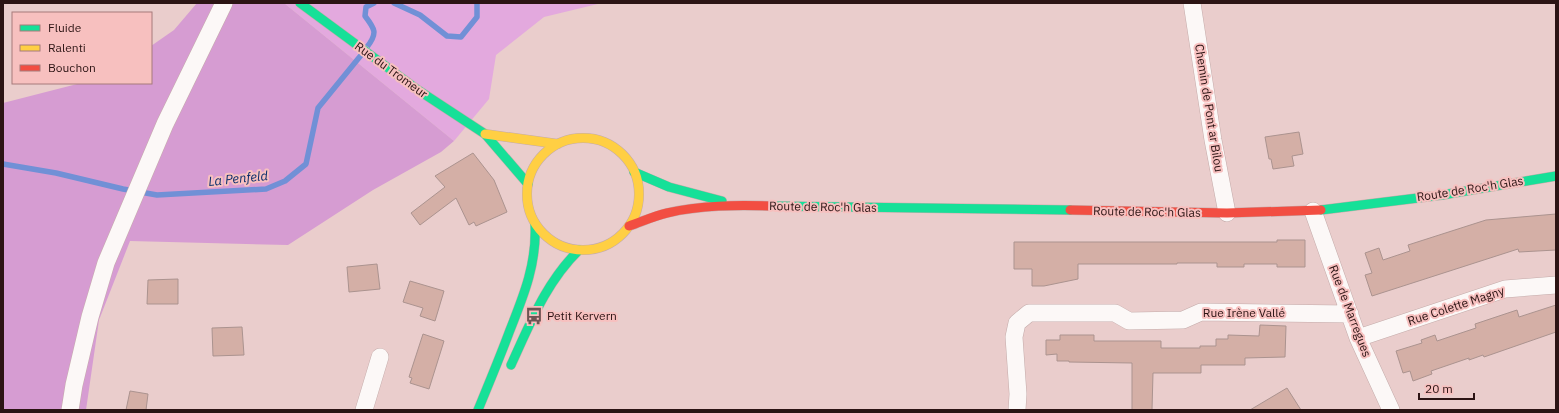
<svg xmlns="http://www.w3.org/2000/svg" width="1559" height="413" viewBox="0 0 1559 413" font-family="'IBM Plex Sans',sans-serif">
	<style>
		.green { fill: #e3a9de }
		.forest { fill: #d69cd2 }
		.lines { fill: none; stroke-linecap: round; stroke-linejoin: round }
		.stream { stroke: #7190d6; stroke-width: 5.5 }
		.building { fill: #d4afa6; stroke: #ab938f }
		.street-casing { stroke: #c4abaa; stroke-width: 18 }
		.fast-casing { stroke: #c4abaa; stroke-width: 10 }
		.slow-casing { stroke: #c4abaa; stroke-width: 10 }
		.jam-casing { stroke: #c4abaa; stroke-width: 10 }
		.street { stroke: #fcf8f7; stroke-width: 17 }
		.fast { stroke: #16e098; stroke-width: 9 }
		.slow { stroke: #ffcf43; stroke-width: 9 }
		.jam { stroke: #f24e42; stroke-width: 9 }
		.labels { text-anchor: middle; stroke-width: 4; stroke-linejoin: round; paint-order: stroke }
		.street-label { font-size: 12px; fill: #2c1414; stroke: #f7c0bf }
		.poi-label { font-size: 12px; fill: #2c1414; stroke: #f7c0bf; text-anchor: start }
		.water-label { font-size: 13px; font-style: italic; fill: #072c6b; stroke: #f7c0bf }
	</style>
	<rect width="100%" height="100%" fill="#eacdcc"/>
	<!-- green -->
	<path class="green" d="M284,3h318l-58,14 -48,38 -7,44 -35,42z"/>
	<!-- forest -->
	<path class="forest" d="M197,3h87l170,138 -13,11 -68,38 -85,55 -158,-4 -31,79 -13,90h-83v-307l78,-20h70v-37l23,-16z"/>
	<g class="lines">
		<!-- stream -->
		<path class="stream" d="M394,3l26,12 27,21 14,1 16,-20v-14
			M367,47c11,-14 8,-18 -2,-31l1,-9 8,-4
			M3,164l53,9 67,16 34,6 109,-6 19,-8 21,-17 12,-56 44,-54"/>
	</g>
	<!-- building -->
	<path class="building" d="M1299,132l4,22 -11,2 2,10 -21,3 -2,-10h-2l-4,-22z
		M473,153l21,27 13,32 -31,14 -2,-4 -5,3 -13,-27 -36,27 -9,-12 34,-26 -10,-11z
		M1556,214v36l-37,2 -1,-3 -146,47 -7,-21 7,-2 -7,-20 14,-5 4,12 27,-9 -2,-6 78,-25z
		M1277,240h28v27h-28v-3h-33v3h-27v-4h-40v1h-99v15l-34,7h-12v-17h-18v-27h263z
		M377,264l3,25 -31,3 -2,-25z
		M178,279v25h-31l1,-24z
		M410,281l34,10 -9,30 -15,-5 3,-8 -20,-6z
		M1556,305v27l-72,25 -1,-2 -14,5v-2l-38,13 1,3 -19,7 -3,-10 -7,2 -7,-22 26,-8 -1,-3 14,-5 2,6 39,-13 -1,-4 42,-14 2,7z
		M1260,325l26,1 -1,31 -40,1v7h-44v8h-48l-1,37h-20v-47l-63,-1v-1h-12v-7l-11,1v-15h14v-5h34v6h67v7h39v-2h16v-7h12v-4l31,1z
		M242,327l2,28 -31,1 -1,-28z
		M423,334l21,7 -15,48 -19,-6 2,-5 -3,-1z
		M1287,388l14,22h-51z
		M130,391l18,3 -2,16h-20z"/>
	<g class="lines">
		<!-- street casing -->
		<g class="street-casing">
			<path id="street" d="M1192,3l21,137 14,73
				M1313,211l45,127 33,72
				M1358,338l147,-49 51,-4
				M70,410l4,-25 16,-68 16,-54 59,-139 59,-121
				M364,410l16,-53
				M1017,410l1,-16 -4,-57 3,-14 12,-10h86l14,8 54,-1 18,-8 149,2"/>
		</g>
		<!-- fast casing -->
		<g class="fast-casing">
			<path id="fast" d="M300,3l118,87 67,44 43,50
				M634,172l35,15 53,14
				M771,206l299,4
				M1321,210l121,-15 114,-19
				M511,365c19,-41 35,-83 68,-115
				M478,410c11,-27 22,-53 32,-80 14,-35 27,-67 25,-106"/>
		</g>
		<!-- slow casing -->
		<g class="slow-casing">
			<path id="slow" d="M485,134l73,10
				M527 194a56 56 0 1 1 112 0a56 56 0 1 1-112 0Z"/>
		</g>
		<!-- jam casing -->
		<g class="jam-casing">
			<path id="jam" d="M1070,210l157,3 94,-3
				M629,226c12,-4 25,-10 38,-13 34,-8 69,-8 104,-7"/>
		</g>
		<!-- street -->
		<use href="#street" class="street"/>
		<!-- fast -->
		<use href="#fast" class="fast"/>
		<!-- slow -->
		<use href="#slow" class="slow"/>
		<!-- jam -->
		<use href="#jam" class="jam"/>
	</g>
	<!-- icons -->
	<defs>
		<g id="bus-bare" transform="scale(1.38)"><path d="M-5-6H5V4H4V6H2V4H-2V6H-4V4H-5ZM-3.5-4V0h7V-4ZM-3.5 1.2v1.5H-2V1.2ZM2 1.2v1.5H3.5V1.2Z" fill="#6e5554" stroke="#f7c0bf" stroke-width="2.5" paint-order="stroke"/></g>
	</defs>
	<g fill-rule="evenodd">
		<use href="#bus-bare" x="534" y="316"/>
	</g>
	<g class="labels">
		<!-- street labels -->
		<g class="street-label">
			<text transform="translate(391 70) rotate(36)" y="4">Rue du Tromeur</text>
			<text transform="translate(1209 108) rotate(81)" y="4">Chemin de Pont ar Bilou</text>
			<text transform="translate(1470 189) rotate(-9)" y="4">Route de Roc'h Glas</text>
			<text transform="translate(823 207) rotate(1)" y="4">Route de Roc'h Glas</text>
			<text transform="translate(1147 212) rotate(1)" y="4">Route de Roc'h Glas</text>
			<text transform="translate(1456 306) rotate(-18)" y="4">Rue Colette Magny</text>
			<text transform="translate(1350 311) rotate(69)" y="4">Rue de Marregues</text>
			<text x="1244" y="317">Rue Irène Vallé</text>
		</g>
		<!-- poi labels -->
		<g class="poi-label">
			<text x="547" y="320">Petit Kervern</text>
		</g>
		<!-- water labels -->
		<g class="water-label">
			<text transform="translate(238 178) rotate(-6)" y="5">La Penfeld</text>
		</g>
	</g>
	<!-- border -->
	<rect width="1559" height="413" fill="none" stroke="#2c1414" stroke-width="8"/>
	<!-- legend -->
	<rect x="12" y="12" width="140" height="72" fill="#f7c0bf" stroke="#a67b7b"/>
	<rect x="20" y="25" width="20" height="6" fill="#16e098" stroke="#a67b7b"/>
	<text x="48" y="32" font-size="12" fill="#2c1414">Fluide</text>
	<rect x="20" y="45" width="20" height="6" fill="#ffcf43" stroke="#a67b7b"/>
	<text x="48" y="52" font-size="12" fill="#2c1414">Ralenti</text>
	<rect x="20" y="65" width="20" height="6" fill="#f24e42" stroke="#a67b7b"/>
	<text x="48" y="72" font-size="12" fill="#2c1414">Bouchon</text>
	<!-- scale -->
	<path d="M1419 393v6h55v-6" fill="none" stroke="#2c1414" stroke-width="2"/>
	<text x="1425" y="393" font-size="12" fill="#2c1414" stroke="#f7c0bf" stroke-width="3" paint-order="stroke">20 m</text>
</svg>
